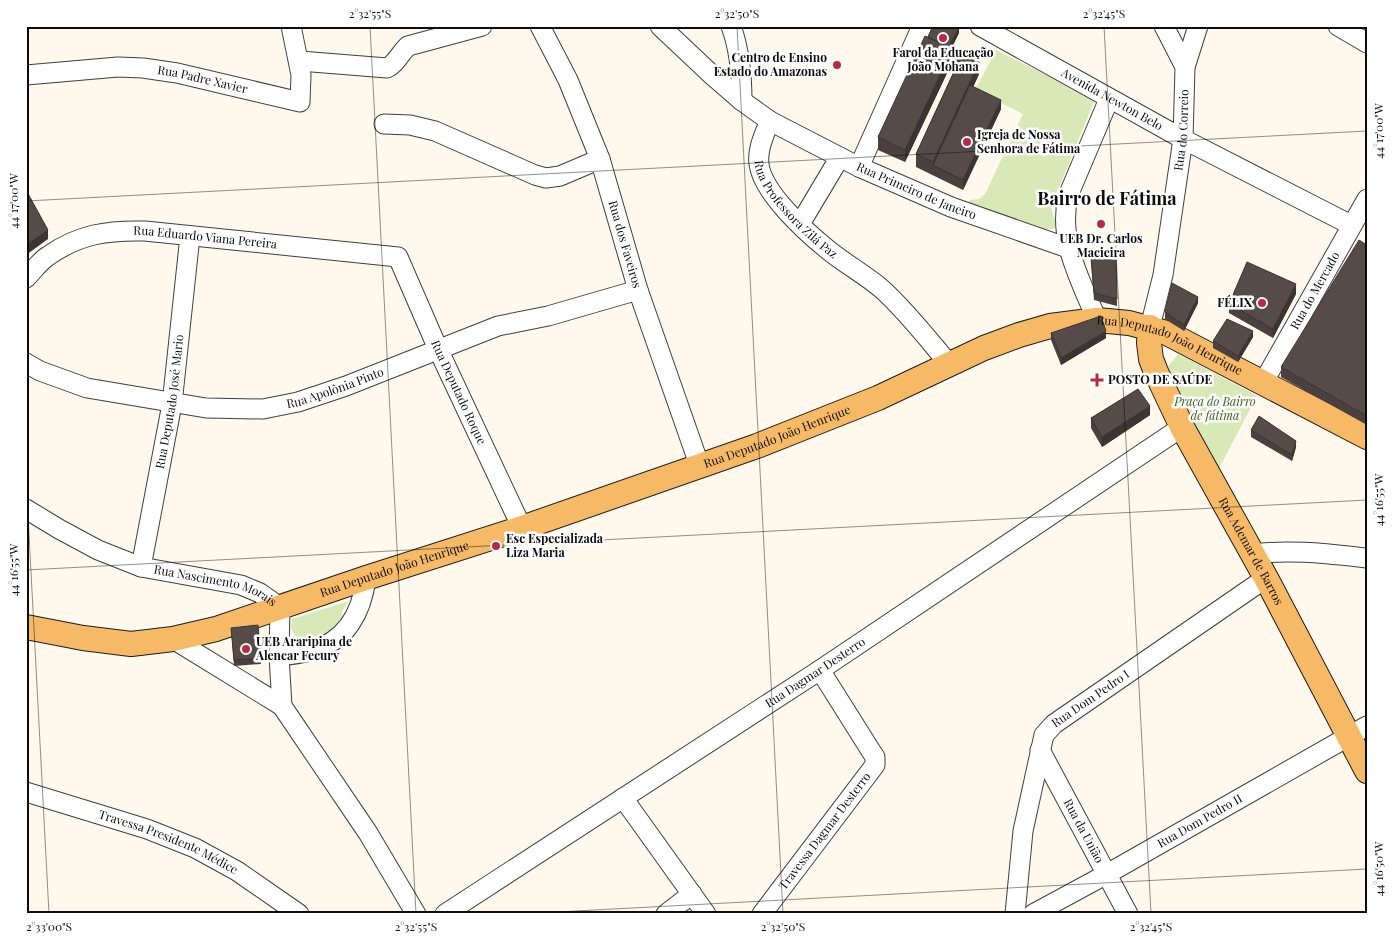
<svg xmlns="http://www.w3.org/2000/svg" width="1393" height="940" viewBox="0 0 1393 940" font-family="'Playfair Display',serif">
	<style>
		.green { fill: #d9e8b7 }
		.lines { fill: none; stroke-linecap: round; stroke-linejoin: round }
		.minor-casing { stroke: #3f3f3f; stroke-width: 21 }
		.major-casing { stroke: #1d1d1d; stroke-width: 26 }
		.minor { stroke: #fff; stroke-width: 19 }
		.major { stroke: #f6b965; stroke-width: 24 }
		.wall { fill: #49403f }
		.shaded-wall { fill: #3c3433 }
		.building { fill: #554b49; stroke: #3c3433 }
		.ticks { fill: none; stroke: #0c0c0c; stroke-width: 1; stroke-opacity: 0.45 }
		.poi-dot { fill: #b92849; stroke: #fff; stroke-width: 2 }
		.labels { text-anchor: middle; stroke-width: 5; stroke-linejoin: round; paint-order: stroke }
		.poi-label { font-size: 12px; font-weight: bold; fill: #0c0c0c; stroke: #fff; text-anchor: start }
		.street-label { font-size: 12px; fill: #0c0c0c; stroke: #fff }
		.park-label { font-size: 12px; font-style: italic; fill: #39621e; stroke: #fff }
		.district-label { font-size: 18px; font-weight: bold; fill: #0c0c0c; stroke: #fff }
		.neatline { fill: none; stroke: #0c0c0c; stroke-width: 2 }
		.ticks-label { font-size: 12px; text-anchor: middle; fill: #0c0c0c }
	</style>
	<rect width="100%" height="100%" fill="#fff8ec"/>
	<!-- green -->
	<path class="green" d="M996,50l99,49 -44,108 5,17 -2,5h-10l-76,-24 2,-5 9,-1 6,-5 38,-80 -48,-24z
		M1178,354l79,42 -41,78 -53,-101z
		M349,601l-7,10 -1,14 -21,12 -23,3 -6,-12 1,-9z"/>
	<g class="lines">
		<!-- minor casing -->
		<g class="minor-casing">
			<g id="minor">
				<path id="s1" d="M540,26l28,54 32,79 38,131 62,177"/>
				<path id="s2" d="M660,26l52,49 30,26 28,20 89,46 92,40 117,41"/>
				<path d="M731,26c9,25 11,49 11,75"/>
				<path id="s3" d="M980,26l203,113 168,86"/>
				<path d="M1338,26l29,17"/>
				<path d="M300,61l87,7c8,-3 14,-16 21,-22l74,-20"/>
				<path d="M1185,67l13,-41"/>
				<path id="s4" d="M26,75l92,-8 25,1 34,5 123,29 1,-27 -10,-49"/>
				<path id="s5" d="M770,121c-6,13 -13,29 -11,43 3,28 47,68 68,85 18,15 39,26 56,41 24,22 45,49 66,74"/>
				<path d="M384,124l26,1 25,6 100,44 11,3 14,-2 40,-17"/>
				<path d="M859,167l63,-141"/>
				<path d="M800,224l40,-67"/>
				<path id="s6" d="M26,278c7,-7 14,-17 22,-22 31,-22 60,-26 97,-25l253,26 40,92 84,179"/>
				<path d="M1097,320c-17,-41 -39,-79 -29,-124l41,-97"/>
				<path id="s7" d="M1150,327l13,-52 20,-136 2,-72 -21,-41"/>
				<path id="s8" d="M26,363l14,8 47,17 119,20 57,1 35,-7 48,-16 152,-60 50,-10 90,-26"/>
				<path id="s9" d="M1263,383l104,-184"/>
				<path id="s10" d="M26,509l33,20 39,21 43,17 100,18 19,8 20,14 -1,49 3,50 86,127 48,81"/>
				<path d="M1253,554c38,-5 76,0 114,4"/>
				<path id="s11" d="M141,567l31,-163 18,-168"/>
				<path d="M173,639l109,67"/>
				<path d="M279,656c10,-1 21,-2 31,-5 36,-9 52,-39 56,-73"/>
				<path id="s12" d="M1040,750l88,164"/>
				<path id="s13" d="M26,792l121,37 48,19 42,23 62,43"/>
				<path d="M623,798l83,116"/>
				<path id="s14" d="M445,914l375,-244 362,-243"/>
				<path d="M666,914l26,-20"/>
				<path id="s15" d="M762,914l113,-149v-8l-4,-6 -51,-81"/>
				<path id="s16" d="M1015,914l8,-83 21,-96 10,-11 212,-146"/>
				<path id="s17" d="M1033,914l74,-40 260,-148"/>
			</g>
		</g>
		<!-- major casing -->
		<g class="major-casing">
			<g id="major">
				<path id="s18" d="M1150,327l-1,16 2,16 5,13 26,55 84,151 101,193"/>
				<path id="s19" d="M26,627l57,11 48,6 42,-5 43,-10 150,-51 156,-50 235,-82 121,-48 106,-50 35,-13 31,-9 47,-6 32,3 38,10 200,104"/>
			</g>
		</g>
		<!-- minor -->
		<use href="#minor" class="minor"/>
		<!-- major -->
		<use href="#major" class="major"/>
	</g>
	<!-- wall -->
	<path class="wall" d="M959,33l-8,16 28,25 -6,13 28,22 -38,81 -47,-23v-13l38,-83 -5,-2 -44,93 -27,-12v-13l50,-100z
		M1367,245v180l-86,-48v-10z
		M1091,258l25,2 1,46 -23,-6z
		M1296,294l-23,44 -44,-25v-9z
		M1198,303l-14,28 -19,-12v-7z
		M1051,333l55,5 -45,27 -10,-25z
		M1253,337l-15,25 -25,-14v-7z
		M1150,415l-48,32 -11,-19v-10z
		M1251,430l45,17 -4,14 -41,-24z
		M231,628l30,30v6l-27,2z"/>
	<!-- shaded-wall -->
	<path class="shaded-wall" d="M959,27v6l-10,20v-6z
		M949,56v13l-44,93v-12z
		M979,62v12l-42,93 -4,-2v10v-13z
		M1001,100v9l-38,81v-10z
		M48,230v9l-22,16v-10z
		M1296,284v10l-23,44v-9z
		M1198,297v6l-14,28v-6z
		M1106,331v7l-45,27v-7z
		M1253,331v6l-15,25v-6z
		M1150,406v9l-48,32v-10z
		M1296,441v6l-4,14v-6z"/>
	<!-- building -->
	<path class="building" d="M933,26l26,1 -10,20 -21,-10z
		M925,36l54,26 -46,100 -17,-8 43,-93 -10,-5 -44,94 -27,-13z
		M970,85l31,15 -38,80 -30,-15z
		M26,190l22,40 -22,15z
		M1359,240l8,5v171l-86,-49z
		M1091,258l25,2 1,39 -23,-6z
		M1247,262l49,22 -23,45 -44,-25z
		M1172,283l26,14 -14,28 -19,-13z
		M1101,316l5,15 -45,27 -10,-25z
		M1227,319l26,12 -15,25 -25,-15z
		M1138,389l12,17 -48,31 -11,-19z
		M1259,416l37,25 -4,14 -41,-25z
		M258,625l3,33 -27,2 -3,-32z"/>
	<!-- ticks -->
	<path class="ticks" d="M370,26l46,888M737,26l46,888M1104,26l47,888M26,201l1341,-70M26,477l23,437M26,570l1341,-70M519,914l848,-45"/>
	<!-- markers -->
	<g class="poi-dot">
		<circle cx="943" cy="38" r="5"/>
		<circle cx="837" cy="65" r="5"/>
		<circle cx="967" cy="142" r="5"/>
		<circle cx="1101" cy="224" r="5"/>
		<circle cx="1262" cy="303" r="5"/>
		<path d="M1094.5 372.5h5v5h5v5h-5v5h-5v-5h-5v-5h5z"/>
		<circle cx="496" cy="546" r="5"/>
		<circle cx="246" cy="649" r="5"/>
	</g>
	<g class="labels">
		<!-- poi labels -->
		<g class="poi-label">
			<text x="943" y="57" text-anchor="middle">Farol da Educação<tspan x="943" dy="14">João Mohana</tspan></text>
			<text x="827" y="62" text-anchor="end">Centro de Ensino<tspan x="827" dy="14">Estado do Amazonas</tspan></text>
			<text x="977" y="139">Igreja de Nossa<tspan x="977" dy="14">Senhora de Fátima</tspan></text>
			<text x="1101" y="243" text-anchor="middle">UEB Dr. Carlos<tspan x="1101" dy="14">Macieira</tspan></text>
			<text x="1252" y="307" text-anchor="end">FÉLIX</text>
			<text x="1108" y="384">POSTO DE SAÚDE</text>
			<text x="506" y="543">Esc Especializada<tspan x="506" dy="14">Liza Maria</tspan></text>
			<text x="256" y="646">UEB Araripina de<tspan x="256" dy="14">Alencar Fecury</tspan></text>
		</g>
		<!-- street labels -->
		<g class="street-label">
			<text dy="4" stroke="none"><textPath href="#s4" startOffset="178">Rua Padre Xavier</textPath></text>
			<text dy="4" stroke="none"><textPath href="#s3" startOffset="151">Avenida Newton Belo</textPath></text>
			<text dy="4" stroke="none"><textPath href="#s7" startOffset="200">Rua do Correio</textPath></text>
			<text dy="4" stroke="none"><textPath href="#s2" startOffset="308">Rua Primeiro de Janeiro</textPath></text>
			<text dy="4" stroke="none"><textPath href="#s5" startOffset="104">Rua Professora Zilá Paz</textPath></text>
			<text dy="4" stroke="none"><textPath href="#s6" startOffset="194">Rua Eduardo Viana Pereira</textPath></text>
			<text dy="4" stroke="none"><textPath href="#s1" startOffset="235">Rua dos Faveiros</textPath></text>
			<text dy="4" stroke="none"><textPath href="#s9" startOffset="106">Rua do Mercado</textPath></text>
			<text dy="4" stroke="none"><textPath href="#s19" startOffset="1206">Rua Deputado João Henrique</textPath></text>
			<text dy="4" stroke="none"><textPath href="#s8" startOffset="319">Rua Apolônia Pinto</textPath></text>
			<text dy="4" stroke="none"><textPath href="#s6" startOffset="536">Rua Deputado Roque</textPath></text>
			<text dy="4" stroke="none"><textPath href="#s11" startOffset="168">Rua Deputado José Mario</textPath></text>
			<text dy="4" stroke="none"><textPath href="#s19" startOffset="786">Rua Deputado João Henrique</textPath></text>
			<text dy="4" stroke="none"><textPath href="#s18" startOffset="249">Rua Ademar de Barros</textPath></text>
			<text dy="4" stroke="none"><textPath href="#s19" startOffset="381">Rua Deputado João Henrique</textPath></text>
			<text dy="4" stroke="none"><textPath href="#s10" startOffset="206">Rua Nascimento Morais</textPath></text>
			<text dy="4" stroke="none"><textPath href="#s14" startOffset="442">Rua Dagmar Desterro</textPath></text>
			<text dy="4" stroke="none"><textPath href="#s16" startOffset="241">Rua Dom Pedro I</textPath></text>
			<text dy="4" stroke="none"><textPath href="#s17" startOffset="191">Rua Dom Pedro II</textPath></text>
			<text dy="4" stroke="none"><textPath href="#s15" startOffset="104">Travessa Dagmar Desterro</textPath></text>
			<text dy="4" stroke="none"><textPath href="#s12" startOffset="92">Rua da União</textPath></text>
			<text dy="4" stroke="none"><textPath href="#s13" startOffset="151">Travessa Presidente Médice</textPath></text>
		</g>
		<!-- park labels -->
		<g class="park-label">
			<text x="1215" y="406">Praça do Bairro<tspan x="1215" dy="14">de fátima</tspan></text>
		</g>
		<!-- district labels -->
		<g class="district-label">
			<text x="1107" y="205">Bairro de Fátima</text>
		</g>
	</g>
	<!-- border -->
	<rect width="1393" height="940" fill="none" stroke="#ffffff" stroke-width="55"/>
	<rect x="28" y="28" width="1338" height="884" class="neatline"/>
	<g class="ticks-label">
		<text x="370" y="18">2°32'55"S</text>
		<text x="737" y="18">2°32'50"S</text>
		<text x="1104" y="18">2°32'45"S</text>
		<text transform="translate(1379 131) rotate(-90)" y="4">44°17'00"W</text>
		<text transform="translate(14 201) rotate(-90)" y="4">44°17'00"W</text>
		<text transform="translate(1379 500) rotate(-90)" y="4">44°16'55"W</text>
		<text transform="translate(14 570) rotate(-90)" y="4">44°16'55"W</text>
		<text transform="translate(1379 869) rotate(-90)" y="4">44°16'50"W</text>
		<text x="49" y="931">2°33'00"S</text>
		<text x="416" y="931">2°32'55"S</text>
		<text x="783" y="931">2°32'50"S</text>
		<text x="1151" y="931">2°32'45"S</text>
	</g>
</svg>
